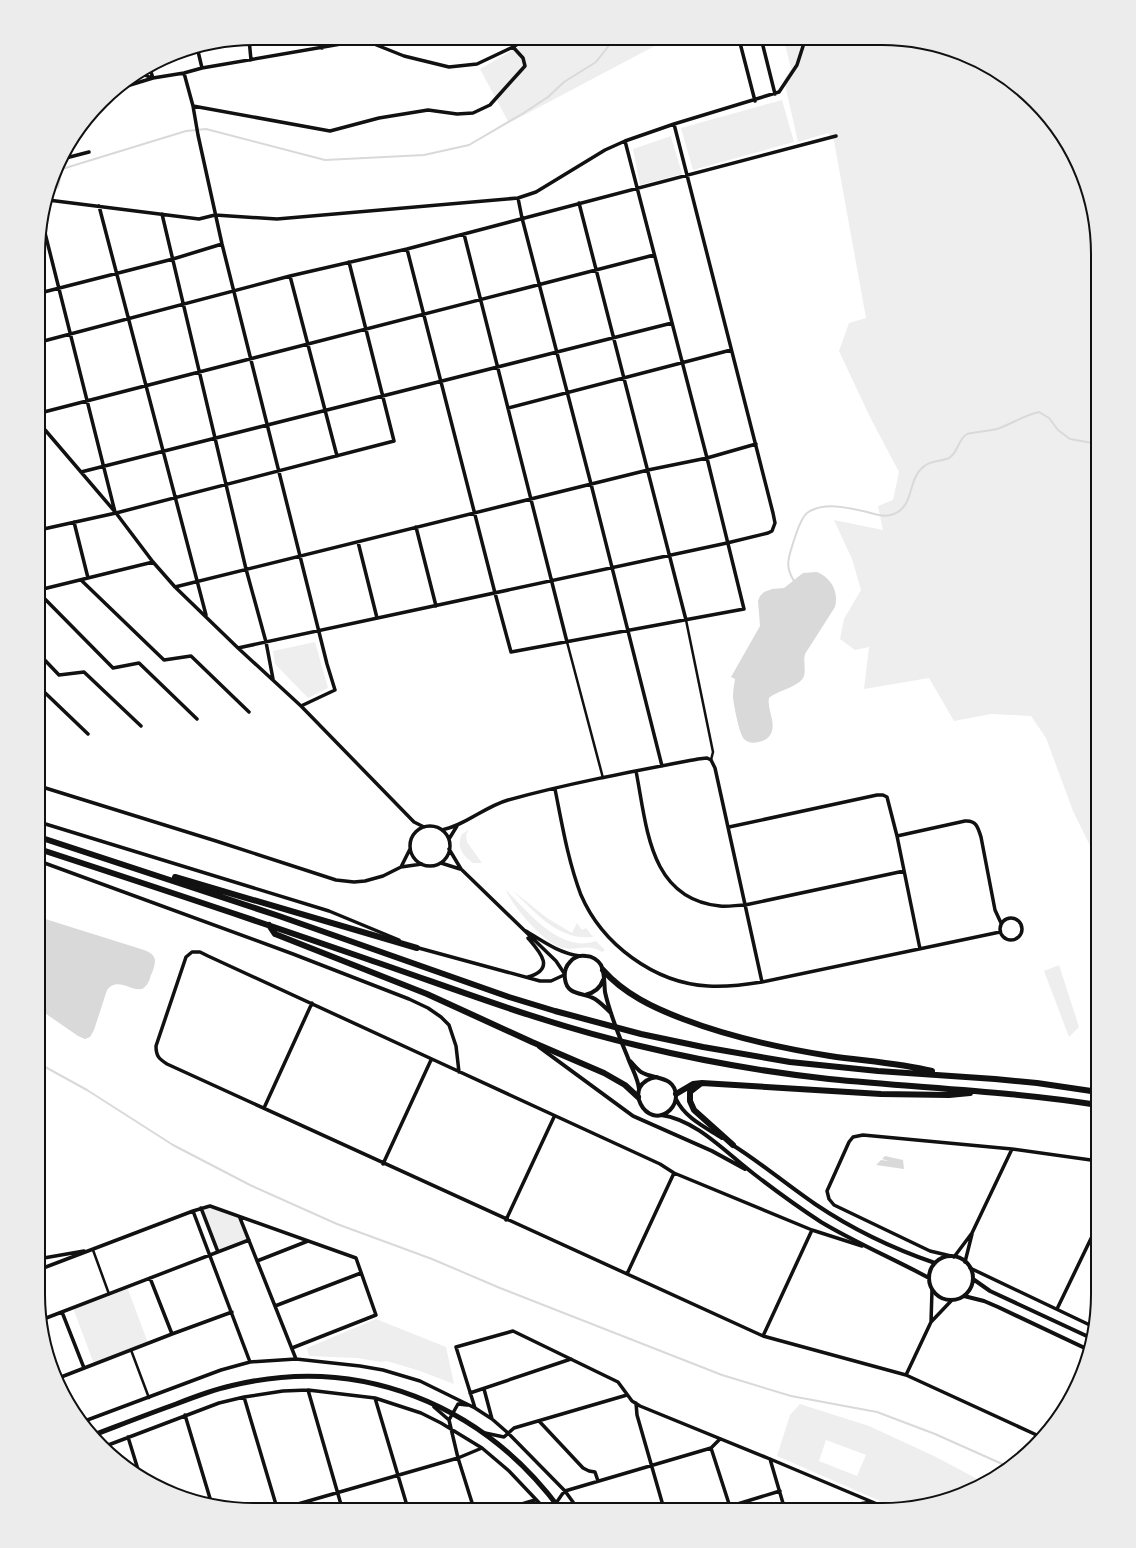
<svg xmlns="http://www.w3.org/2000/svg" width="1136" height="1548" viewBox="0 0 1136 1548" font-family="'Alegreya Sans',sans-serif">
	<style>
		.green { fill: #eee; fill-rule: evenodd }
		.water { fill: #d9d9d9 }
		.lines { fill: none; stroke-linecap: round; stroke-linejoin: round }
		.stream { stroke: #d9d9d9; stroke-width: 2 }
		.pedestrian { stroke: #111; stroke-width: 2.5 }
		.minor { stroke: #111; stroke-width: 3.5 }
		.tertiary { stroke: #111; stroke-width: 4 }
		.primary { stroke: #111; stroke-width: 5 }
		.motorway { stroke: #111; stroke-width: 6 }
		.rim { fill: none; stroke: #111; stroke-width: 2 }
	</style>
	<rect width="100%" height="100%" fill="#fff"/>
	<!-- green -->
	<path class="green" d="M532,39h136l-159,84 -29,-54z
		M784,40h126l54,14 49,29 31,29 32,46 15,40 7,56v608l-25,-51 -27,-73 -15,-22 -40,-2 -37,7 -25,-43 -65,11 5,-42 -14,3 -15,-11 4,-20 17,-29 -9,-31 -18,-39 49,10 -5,-24 15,-6 6,-28 -29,-55 -31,-66 10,-28 17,-5 -32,-177 -6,-8 -30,9 -14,-62 7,-11z
		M782,100l12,42 -101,28 -12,-42z
		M671,136l11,38 -42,11 -7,-36z
		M315,642l13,46 -20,10 -33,-34 -2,-13z
		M469,830l-3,5 1,7 15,21h-9c-11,-8 -17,-16 -11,-29z
		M506,890c22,22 55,64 90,51l9,9 -3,2c-15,-9 -23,-1 -39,-4 -17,-2 -51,-42 -57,-58z
		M512,890l35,28 25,15 5,-10 5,7 4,-2 7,9c-35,4 -58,-25 -81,-47z
		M1059,965l20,62 -10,10 -25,-66z
		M210,1206l30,12 9,22 -31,12 -17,-44z
		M127,1287l21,56 -54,21 -21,-56z
		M376,1319l70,28 8,37 -34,-13 -33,-10 -6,1 -24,-4 -48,-2 -2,-8z
		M800,1404l69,22 65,30 51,27 -7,5 -40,15 -42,5 -119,-52 13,-41zM826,1440l40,15 -9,21 -38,-15z"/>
	<!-- water -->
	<path class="water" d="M817,572c14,6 22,19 18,35l-30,47c-2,8 1,15 -1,22 -4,11 -26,14 -35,22 -2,11 6,22 3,33 -1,5 -6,9 -10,10 -6,2 -13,3 -18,-2 -5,-6 -10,-33 -11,-42 0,-6 1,-12 2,-18l-4,-2 29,-51 -2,-25 2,-5 4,-4 8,-3 12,-1 19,-15z
		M39,917l105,33c5,2 10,4 11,10 0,5 -2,11 -4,15 -9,33 -29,-4 -44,15l-13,40 -4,7 -5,2 -7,-3 -39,-27z
		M885,1156l18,4 1,9 -28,-4 5,-5 8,1 -7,-2z"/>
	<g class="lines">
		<!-- stream -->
		<path class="stream" d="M52,191l6,-4 4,-18 124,-38 20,-2 119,31 99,-5 45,-10 53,-31 26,-17 16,-15 32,-20 18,-23
			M1098,370l-2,-13 2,-6
			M794,581c-10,-16 -5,-24 0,-41 3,-8 6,-21 13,-27 16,-12 43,-5 60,-1 8,2 18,6 27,2 20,-8 14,-33 27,-45 8,-9 19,-7 28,-11 9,-5 9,-19 18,-24 5,-2 23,-3 30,-5 15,-5 27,-14 42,-17l10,6 9,12 12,9 28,5
			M38,1063l49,27 86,55 77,40 87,39 95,35 68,29 222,87 69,21 86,16 58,22 74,33"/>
		<!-- pedestrian -->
		<path class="pedestrian" d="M686,620l27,132 -2,8
			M567,642l36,136
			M93,1250l16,44
			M131,1350l18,48"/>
		<!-- minor -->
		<path class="minor" d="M321,38l1,10
			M249,39l2,21
			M739,39l16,62
			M762,42l13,52
			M197,47l5,21
			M150,69l3,9
			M184,73l9,33 5,29 24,109 105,420 8,26 -34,16
			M142,74l10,4
			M117,89l36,-11 31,-5 18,-5 162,-28 40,16 45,11 28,-3 36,-17 13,-8
			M193,106l137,25 49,-13 49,-8 29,4 16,-1 17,-8 35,-39 -2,-8 -10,-11
			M62,159l27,-7
			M518,198l4,20 69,266 71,282
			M48,200l151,19 16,-4 62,4 241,-21 18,-6 69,-42 20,-9 49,-17 105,-32 18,-27 8,-25
			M579,203l107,417
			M99,206l107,409
			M162,214l84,355 20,73 7,37
			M42,221l73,291
			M464,234l103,408
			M407,249l88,344 16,59 233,-43 -37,-151 -82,-317
			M290,276l47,180
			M40,293l133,-34 49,-15
			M40,342l250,-66 117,-27 429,-113
			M508,408l223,-58
			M40,413l614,-158
			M40,424l76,89 37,49 22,25 63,61 63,58 113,116 10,5
			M81,472l591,-149
			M74,522l14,56
			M416,527l20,79
			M39,530l77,-17 278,-72 -45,-179
			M358,542l19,76
			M81,580l83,80 27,-4 58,56
			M175,587l473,-117 59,-12 49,-14
			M39,590l114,-28
			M39,593l74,75 26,-5 58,56
			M238,648l489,-105 41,-10 4,-2 3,-8 -2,-10 -99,-389
			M39,654l20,21 25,-3 57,54
			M39,687l49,47
			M636,771c11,56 13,128 84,135 8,1 17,-1 25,-1l159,-34
			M39,786l177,55 120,39 18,2 11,-1 18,-5 18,-9 21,-3
			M555,789c7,35 13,72 26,106 21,49 73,88 127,91 18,1 36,-1 54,-4l238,-50
			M39,822l290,89 70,29
			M410 846a20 20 0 1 1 40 0a20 20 0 1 1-40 0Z
			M729,827l148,-32h6l4,2 10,39 23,113
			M442,830c24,-5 42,-23 66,-30 62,-17 127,-29 190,-41l9,-1 4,2 4,8 47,214
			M897,836l68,-15c11,-1 13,6 16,16l14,73 6,13
			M449,839l8,-13
			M449,849l12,20 95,92 8,12
			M39,861l254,93 116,45 19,9 13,9 8,8 7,21 3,26
			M441,863l19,6
			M401,867l9,-18
			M1000 929a11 11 0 1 1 22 0a11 11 0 1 1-22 0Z
			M526,931c18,11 33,22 54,25
			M415,947l125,34h11l13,-6
			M528,977c28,-8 12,-25 0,-39
			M264,1108l48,-105
			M383,1164l48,-104
			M201,1208l17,44
			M193,1211l57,151
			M240,1218l56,141
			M506,1220l48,-103
			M862,1246l-50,-16 -138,-57 -14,-9c-151,-68 -301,-140 -452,-208l-8,-4h-8l-6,5 -30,89c0,10 3,13 11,18l596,272 143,39 135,62
			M951,1256l-21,-5 -96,-46 -5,-6 -2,-8 22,-49 4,-5 10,-2 149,14 86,12
			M954,1257l18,-24 40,-84
			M38,1259l46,-8
			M257,1261l51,-20
			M965,1262l7,-28
			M970,1268l124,59
			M38,1270l155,-59 17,-5 146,52 20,57 -84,33
			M627,1274l47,-101
			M150,1278l22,56
			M275,1306l86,-33
			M1057,1309l41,-85
			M62,1312l22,56
			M41,1320l208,-80
			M931,1322l1,-32
			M763,1336l49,-106
			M906,1375l25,-53 20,-21
			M56,1379l116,-45 60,-22
			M484,1389l8,30
			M308,1390l34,118
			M470,1393l101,-34
			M244,1397l33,111
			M375,1398l33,111
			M636,1403l1,12 27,94
			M467,1405l-9,-1 -9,16 9,38 16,51
			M434,1407l15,13
			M475,1408l-19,-61 57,-16 105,51 14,19 8,5 130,53 119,50
			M185,1415l27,90
			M539,1421l44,47 6,3 6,1 3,9
			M82,1422l139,-52 29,-8 46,-3 64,7 23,4 37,11 55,27 17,11 16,14 57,58 13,18
			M485,1433l19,4 10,-9 113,-33
			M128,1437l12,39
			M103,1447l116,-44 25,-6 39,-6 25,-1 67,8 46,15 20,10 41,25 27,23 36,38
			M711,1448l20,62
			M770,1459l15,51
			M284,1508l174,-50 24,-10
			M505,1509l30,-9
			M550,1509c9,-7 8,-11 15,-18l146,-43 9,-9
			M718,1510l62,-19
			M824,1510l47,-8"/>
		<!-- tertiary -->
		<path class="tertiary" d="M585,995c9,-2 15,-6 18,-15
			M611,1013c-5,-5 -10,-10 -16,-14 -12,-7 -28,-3 -30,-20 -1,-7 1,-13 5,-17 4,-5 10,-7 16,-6 6,0 12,4 15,9 4,8 3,18 4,27 5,23 14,44 23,66 4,11 10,20 11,31
			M539,1047l94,69 79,35 33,18
			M630,1061c4,4 7,8 11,11 13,8 34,3 35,24 0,5 -2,10 -6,14 -23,22 -51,-27 -13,-33
			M676,1099c9,19 29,28 46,39
			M661,1115c36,5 65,38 93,59 22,17 44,33 67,48 35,21 73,37 108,56
			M731,1144c29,18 56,41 84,60 37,25 79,45 120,59
			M929 1278a22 22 0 1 1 44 0a22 22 0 1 1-44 0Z
			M973,1279l17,12 101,47
			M964,1296l20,5 14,6 91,43"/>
		<!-- primary -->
		<path class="primary" d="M91,1436c29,-11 57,-22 85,-32 18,-7 36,-14 54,-18 130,-32 252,18 330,123"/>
		<!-- motorway -->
		<path class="motorway" d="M39,837l240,79 230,81 46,14 86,23 62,13 87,15 88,9 117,8 42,4 61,9
			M39,849c110,36 219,72 328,110 91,31 180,66 273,87 62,15 126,26 189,33 90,9 180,12 269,26
			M175,877l242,71
			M269,925l6,9 152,60 105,48 72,31 21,12 13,12
			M603,970c21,24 51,38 80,49 47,18 97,29 147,37 34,5 68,7 102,15
			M699,1085l-9,7v9l4,9 39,35
			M676,1094l17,-10 9,-1 179,11 68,1 21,-2"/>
	</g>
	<!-- crop -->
	<path d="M0 0H1136V1548H0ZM254 45H882A209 209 0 0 1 1091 254V1294A209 209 0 0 1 882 1503H254A209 209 0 0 1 45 1294V254A209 209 0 0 1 254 45Z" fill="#ececec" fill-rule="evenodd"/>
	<path class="rim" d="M254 45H882A209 209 0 0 1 1091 254V1294A209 209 0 0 1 882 1503H254A209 209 0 0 1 45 1294V254A209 209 0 0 1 254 45Z"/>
</svg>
